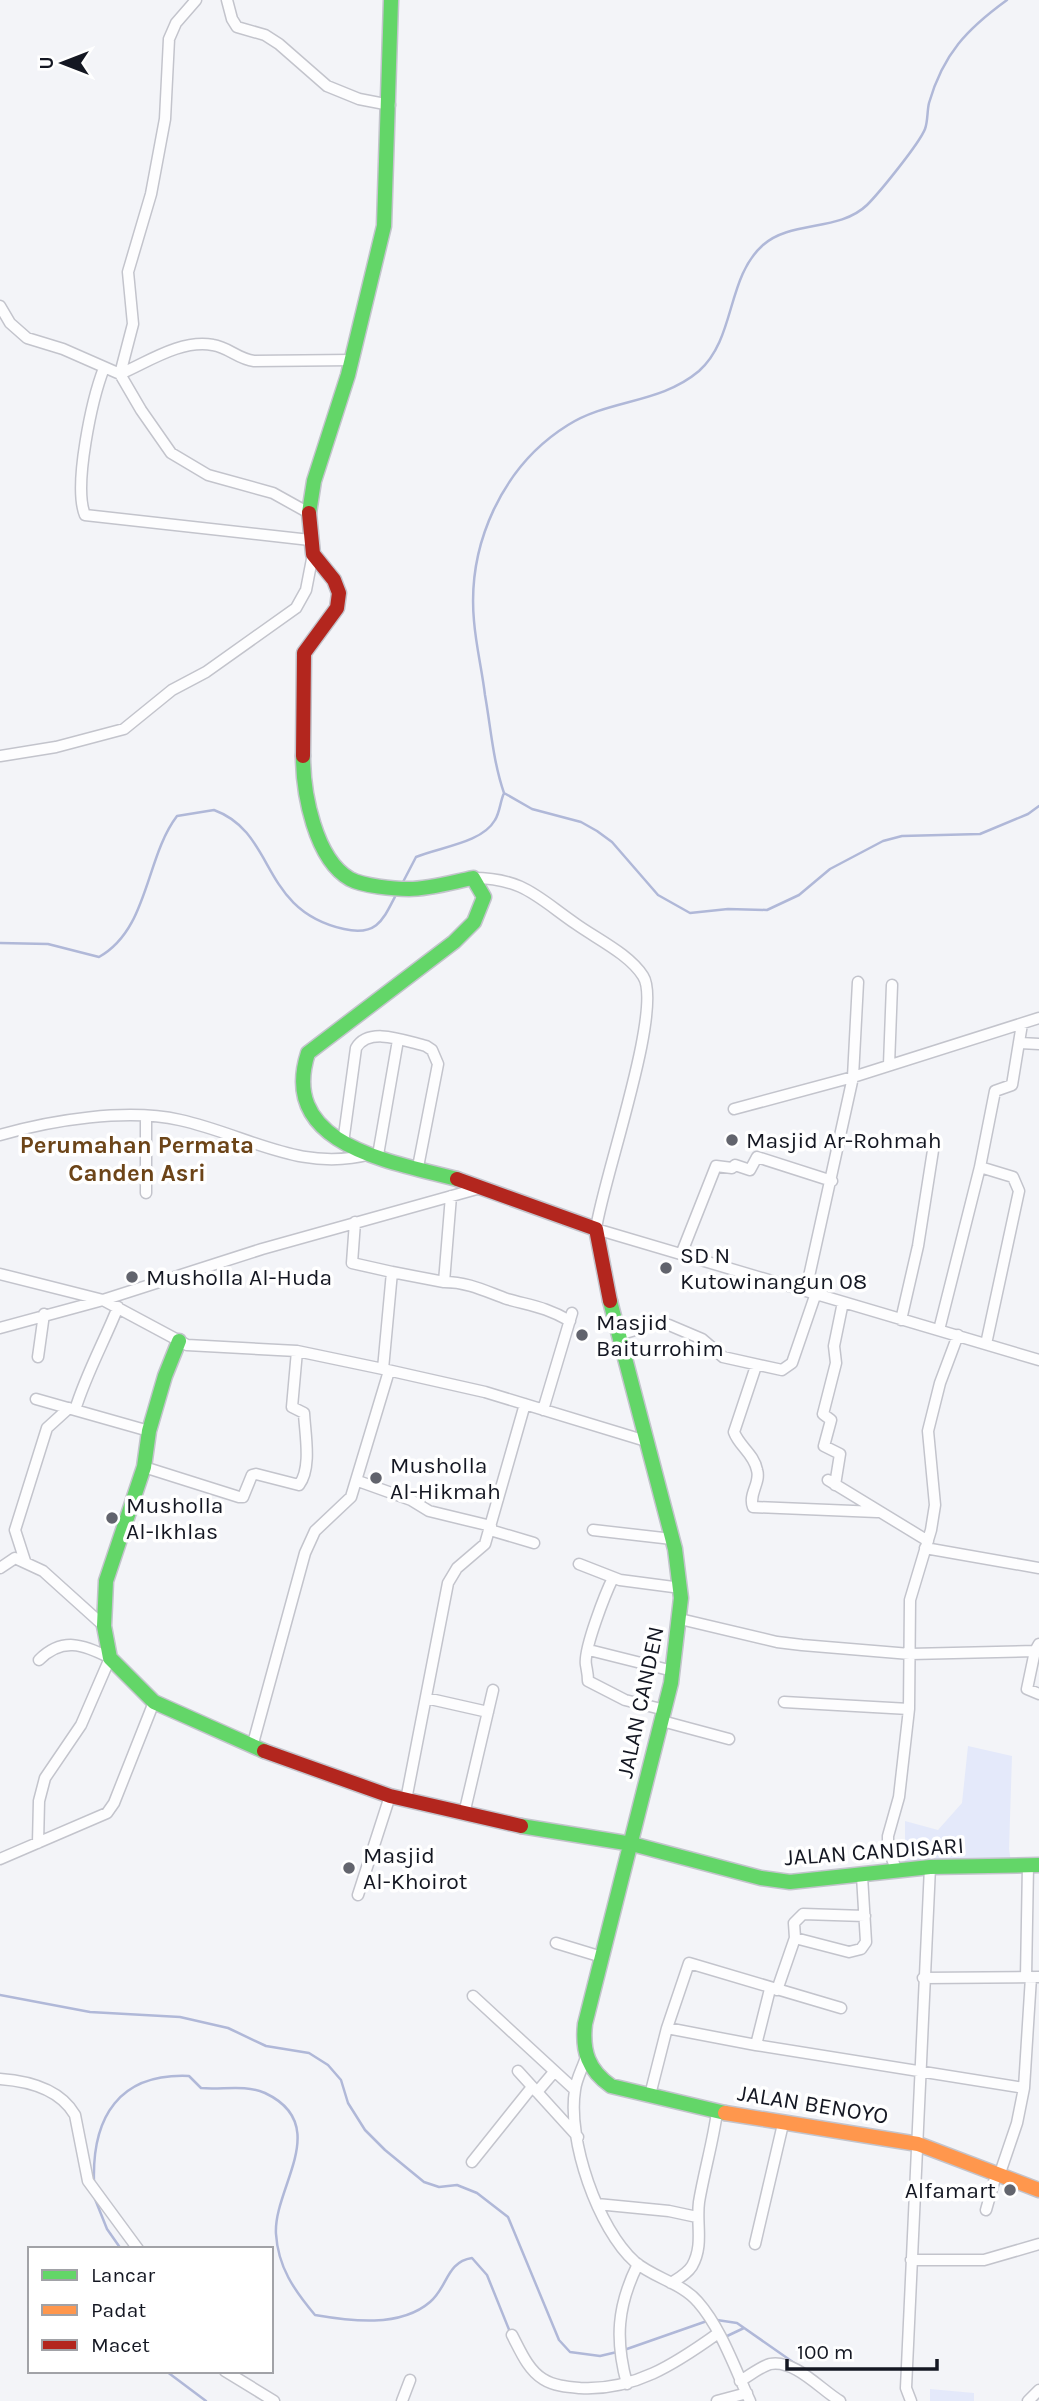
<svg xmlns="http://www.w3.org/2000/svg" width="1039" height="2401" viewBox="0 0 1039 2401" font-family="Karla,sans-serif">
	<style>
		.green { fill: #e4e9fa }
		.lines { fill: none; stroke-linecap: round; stroke-linejoin: round }
		.stream { stroke: #b0b8d8; stroke-width: 2.5 }
		.street-casing { stroke: #c3c4cc; stroke-width: 13 }
		.fast-casing { stroke: #c3c4cc; stroke-width: 17 }
		.slow-casing { stroke: #c3c4cc; stroke-width: 17 }
		.jam-casing { stroke: #c3c4cc; stroke-width: 17 }
		.street { stroke: #fdfdfe; stroke-width: 10 }
		.fast { stroke: #63d668; stroke-width: 14 }
		.slow { stroke: #ff974d; stroke-width: 14 }
		.jam { stroke: #b3261e; stroke-width: 14 }
		.poi-dot { fill: #62646d; stroke: #fff; stroke-width: 2.5 }
		.labels { text-anchor: middle; stroke-width: 7; stroke-linejoin: round; paint-order: stroke }
		.poi-label { font-size: 23px; fill: #141722; stroke: #fff; text-anchor: start }
		.street-label { font-size: 23px; fill: #141722; stroke: #fff }
		.neighbourhood-label { font-size: 24px; font-weight: bold; fill: #6c4418; stroke: #fff }
	</style>
	<rect width="100%" height="100%" fill="#f3f4f8"/>
	<!-- green -->
	<path class="green" d="M968,1746l44,10 -3,93 2,13 -106,1v-42l33,9 24,-27z
		M930,2389l44,4v8h-44z"/>
	<g class="lines">
		<!-- stream -->
		<path class="stream" d="M1007,0c-40,29 -64,54 -78,103 -2,8 -1,18 -4,26 -6,15 -46,64 -58,76 -28,27 -76,15 -104,40 -37,33 -27,93 -64,126 -39,33 -90,28 -131,54 -66,41 -101,120 -94,196 2,25 8,49 11,74 6,34 8,66 19,98l28,16 49,13 16,9 15,11 46,53 32,18 38,-4 39,1 32,-15 31,-26 53,-28 19,-5 78,-2 48,-20 11,-8
			M403,882l13,-25c24,-10 66,-14 79,-37 5,-8 5,-18 9,-27
			M0,943l48,1 51,13c50,-28 46,-99 78,-141l37,-6c63,23 45,100 130,119 35,8 40,-12 54,-38
			M0,1995l90,17 90,5 48,11 38,18 43,7 19,12 13,15 7,23 17,27 20,20 39,32 15,5 18,-2 20,8 31,24 51,123 11,12 30,4 17,-4
			M94,2182c-2,-65 25,-109 95,-106l12,12c22,2 43,-4 64,5 68,32 8,95 11,141 2,33 18,56 39,81 35,6 85,13 115,-13 18,-15 16,-40 42,-44l15,17 23,57
			M95,2199l12,30 14,20
			M717,2320l20,3 63,44
			M725,2337l19,-9
			M624,2350l83,-29
			M166,2371l40,30"/>
		<!-- street casing -->
		<g class="street-casing">
			<path id="street" d="M196,0l-20,23 -7,16 -4,80 -14,75 -23,78 5,52 -13,50 21,36 30,43 37,22 65,18 36,20
				M227,0l5,19 5,8 28,8 14,9 48,42 32,13 31,6
				M0,306l10,17 17,15 36,11 57,25c28,-12 61,-35 93,-29 15,2 25,14 41,16l99,-1
				M104,368c-12,31 -31,118 -19,147l225,25
				M0,756l56,-9 68,-18 48,-39 34,-18 90,-64 10,-18 7,-36
				M473,878c50,0 64,19 103,46 21,15 53,30 67,52 21,32 -41,206 -47,253l443,131
				M1020,1043l19,1
				M889,1065l3,-80
				M734,1109l119,-32 186,-59
				M0,1135c52,-15 127,-27 180,-15 68,15 120,53 191,34
				M343,1143l13,-95c13,-22 49,-7 70,-2l6,4 6,14 -20,103
				M378,1155l20,-115
				M980,1167l33,10 6,14 -33,153
				M146,1193v-77
				M355,1222l-3,41 40,9
				M682,1252l34,-86 16,2 3,-3 15,5 7,-13 75,24
				M0,1274l103,26 84,45 110,6 86,18 102,23 161,49
				M444,1282c24,0 41,9 63,17 25,7 39,8 63,22
				M806,1290l47,-213 5,-95
				M901,1320l17,-74 16,-102
				M0,1328l103,-28 159,-51 222,-62
				M939,1330l41,-163 15,-76 17,-6 10,-61
				M618,1335l38,-11 13,1 33,14 21,18 59,13 10,-7 24,-70
				M38,1357l6,-43
				M756,1366l-22,66c5,14 20,22 23,38 4,13 -9,24 -4,37l124,5
				M383,1369l9,-97 52,10 7,-86
				M36,1399l113,32
				M75,1410c11,-36 29,-68 43,-103
				M543,1410l29,-97
				M144,1467l95,30h4l9,-22 4,-1 43,11c13,-17 6,-51 5,-72l-12,-6 5,-56
				M828,1480l100,61
				M358,1481l53,19 18,11 62,15
				M835,1485l5,-31 -16,-8 7,-26 -8,-6 13,-51 -2,-17 9,-44
				M490,1530l44,13
				M593,1530l79,9
				M925,1548l114,20
				M25,1561l-10,-31 32,-102 22,-20
				M579,1564l41,16 61,8
				M0,1568l15,-10 28,13 61,55
				M613,1578c-7,14 -30,72 -27,87 1,6 2,9 2,16l37,19 40,10
				M680,1619l97,23 25,3 108,9 125,-3 4,-7
				M589,1650l84,21
				M1035,1651l-8,38 12,5
				M426,1698l62,14
				M784,1702l125,7
				M662,1721l67,18
				M252,1747l53,-194 10,-22 36,-34 38,-126
				M406,1800l42,-217 9,-15 28,-24 40,-140
				M464,1814l29,-124
				M38,1843l1,-42 6,-23 36,-53 29,-67c-27,-14 -48,-21 -71,2
				M0,1859l107,-46 7,-10 40,-101
				M897,1871l-9,-22v-13l11,-39 10,-88 1,-109 21,-70 4,-25 -7,-74 12,-48 18,-48
				M358,1895l32,-99
				M795,1938l-1,-15 9,-9 62,2
				M556,1943l46,14
				M1026,1977l2,-112
				M923,1978l116,-1
				M777,1990l18,-52 54,14 12,-3 5,-7 -4,-66
				M473,1996l102,94
				M667,2028l89,17 14,-56
				M756,2045l268,43
				M585,2060c-3,9 -9,20 -10,30 -8,50 23,139 60,172 19,16 47,21 63,40 23,26 37,67 52,99
				M518,2071l60,66
				M0,2079c28,2 60,10 75,36l13,66 50,68
				M537,2092l17,-20
				M650,2095l17,-67 22,-65 152,45
				M472,2162l60,-75
				M999,2176l18,-53 7,-35 7,-111
				M597,2204l72,7 28,6
				M986,2210l10,-35
				M755,2244l28,-120
				M911,2260h73l55,-16
				M671,2283c8,-5 16,-9 21,-17 12,-21 4,-42 7,-64 5,-30 14,-60 18,-90
				M512,2335c8,15 16,35 31,44 11,7 25,8 37,9 54,3 95,-24 137,-54
				M225,2371l49,30
				M740,2381c9,-5 20,-14 30,-17 25,-5 51,26 70,37
				M627,2384c-12,-44 -10,-78 11,-120
				M402,2401l8,-21
				M717,2401l30,-8
				M911,2401l-5,-13 24,-521
				M1028,2401l11,-11"/>
		</g>
		<!-- fast casing -->
		<g class="fast-casing">
			<path id="fast" d="M309,513l5,-32 34,-106 36,-149 7,-226
				M303,756c0,37 12,103 47,123 13,7 44,10 59,10 20,0 44,-7 64,-11l11,19 -10,25 -20,20 -146,111c-30,93 85,109 149,126
				M610,1301l65,248 6,49 -10,85 -86,341c-3,27 3,46 26,62l114,27
				M179,1341l-14,35 -16,55 -5,36 -38,114 -2,45 6,32 44,44 110,49
				M521,1826l111,18 129,34 29,4 140,-15 109,-2"/>
		</g>
		<!-- slow casing -->
		<g class="slow-casing">
			<path id="slow" d="M725,2113l193,31 121,46"/>
		</g>
		<!-- jam casing -->
		<g class="jam-casing">
			<path id="jam" d="M303,756l1,-103 33,-45 2,-15 -5,-13 -21,-26 -4,-41
				M457,1179l139,50 14,72
				M264,1751l126,45 131,30"/>
		</g>
		<!-- street -->
		<use href="#street" class="street"/>
		<!-- fast -->
		<use href="#fast" class="fast"/>
		<!-- slow -->
		<use href="#slow" class="slow"/>
		<!-- jam -->
		<use href="#jam" class="jam"/>
	</g>
	<!-- markers -->
	<g class="poi-dot">
		<circle cx="732" cy="1140" r="7"/>
		<circle cx="666" cy="1268" r="7"/>
		<circle cx="132" cy="1277" r="7"/>
		<circle cx="582" cy="1335" r="7"/>
		<circle cx="376" cy="1478" r="7"/>
		<circle cx="112" cy="1518" r="7"/>
		<circle cx="349" cy="1868" r="7"/>
		<circle cx="1010" cy="2190" r="7"/>
	</g>
	<g class="labels">
		<!-- poi labels -->
		<g class="poi-label">
			<text x="746" y="1148">Masjid Ar-Rohmah</text>
			<text x="680" y="1263">SD N<tspan x="680" dy="26">Kutowinangun 08</tspan></text>
			<text x="146" y="1285">Musholla Al-Huda</text>
			<text x="596" y="1330">Masjid<tspan x="596" dy="26">Baiturrohim</tspan></text>
			<text x="390" y="1473">Musholla<tspan x="390" dy="26">Al-Hikmah</tspan></text>
			<text x="126" y="1513">Musholla<tspan x="126" dy="26">Al-Ikhlas</tspan></text>
			<text x="363" y="1863">Masjid<tspan x="363" dy="26">Al-Khoirot</tspan></text>
			<text x="996" y="2198" text-anchor="end">Alfamart</text>
		</g>
		<!-- street labels -->
		<g class="street-label">
			<text transform="translate(640 1702) rotate(-78)" y="8">JALAN CANDEN</text>
			<text transform="translate(874 1851) rotate(-4)" y="8">JALAN CANDISARI</text>
			<text transform="translate(813 2104) rotate(9)" y="8">JALAN BENOYO</text>
		</g>
		<!-- neighbourhood labels -->
		<g class="neighbourhood-label">
			<text x="137" y="1153">Perumahan Permata<tspan x="137" dy="28">Canden Asri</tspan></text>
		</g>
	</g>
	<!-- legend -->
	<rect x="28" y="2247" width="245" height="126" fill="#ffffff" stroke="#a1a2a7" stroke-width="2"/>
	<rect x="42" y="2270" width="35" height="10" fill="#63d668" stroke="#a1a2a7" stroke-width="2"/>
	<text x="91" y="2282" font-size="21" fill="#141722">Lancar</text>
	<rect x="42" y="2305" width="35" height="10" fill="#ff974d" stroke="#a1a2a7" stroke-width="2"/>
	<text x="91" y="2317" font-size="21" fill="#141722">Padat</text>
	<rect x="42" y="2340" width="35" height="10" fill="#b3261e" stroke="#a1a2a7" stroke-width="2"/>
	<text x="91" y="2352" font-size="21" fill="#141722">Macet</text>
	<!-- north arrow -->
	<g transform="translate(63 63) rotate(270)" stroke="#ffffff" stroke-width="5" paint-order="stroke">
	<path d="M0-5L12 26L0 18L-12 26Z" fill="#141722"/>
	<text y="-10" font-size="19" font-weight="bold" text-anchor="middle" fill="#141722">U</text>
	</g>
	<!-- scale -->
	<path d="M787 2359v10h150v-10" fill="none" stroke="#141722" stroke-width="3.5"/>
	<text x="797" y="2359" font-size="21" fill="#141722" stroke="#ffffff" stroke-width="5" paint-order="stroke">100 m</text>
</svg>
